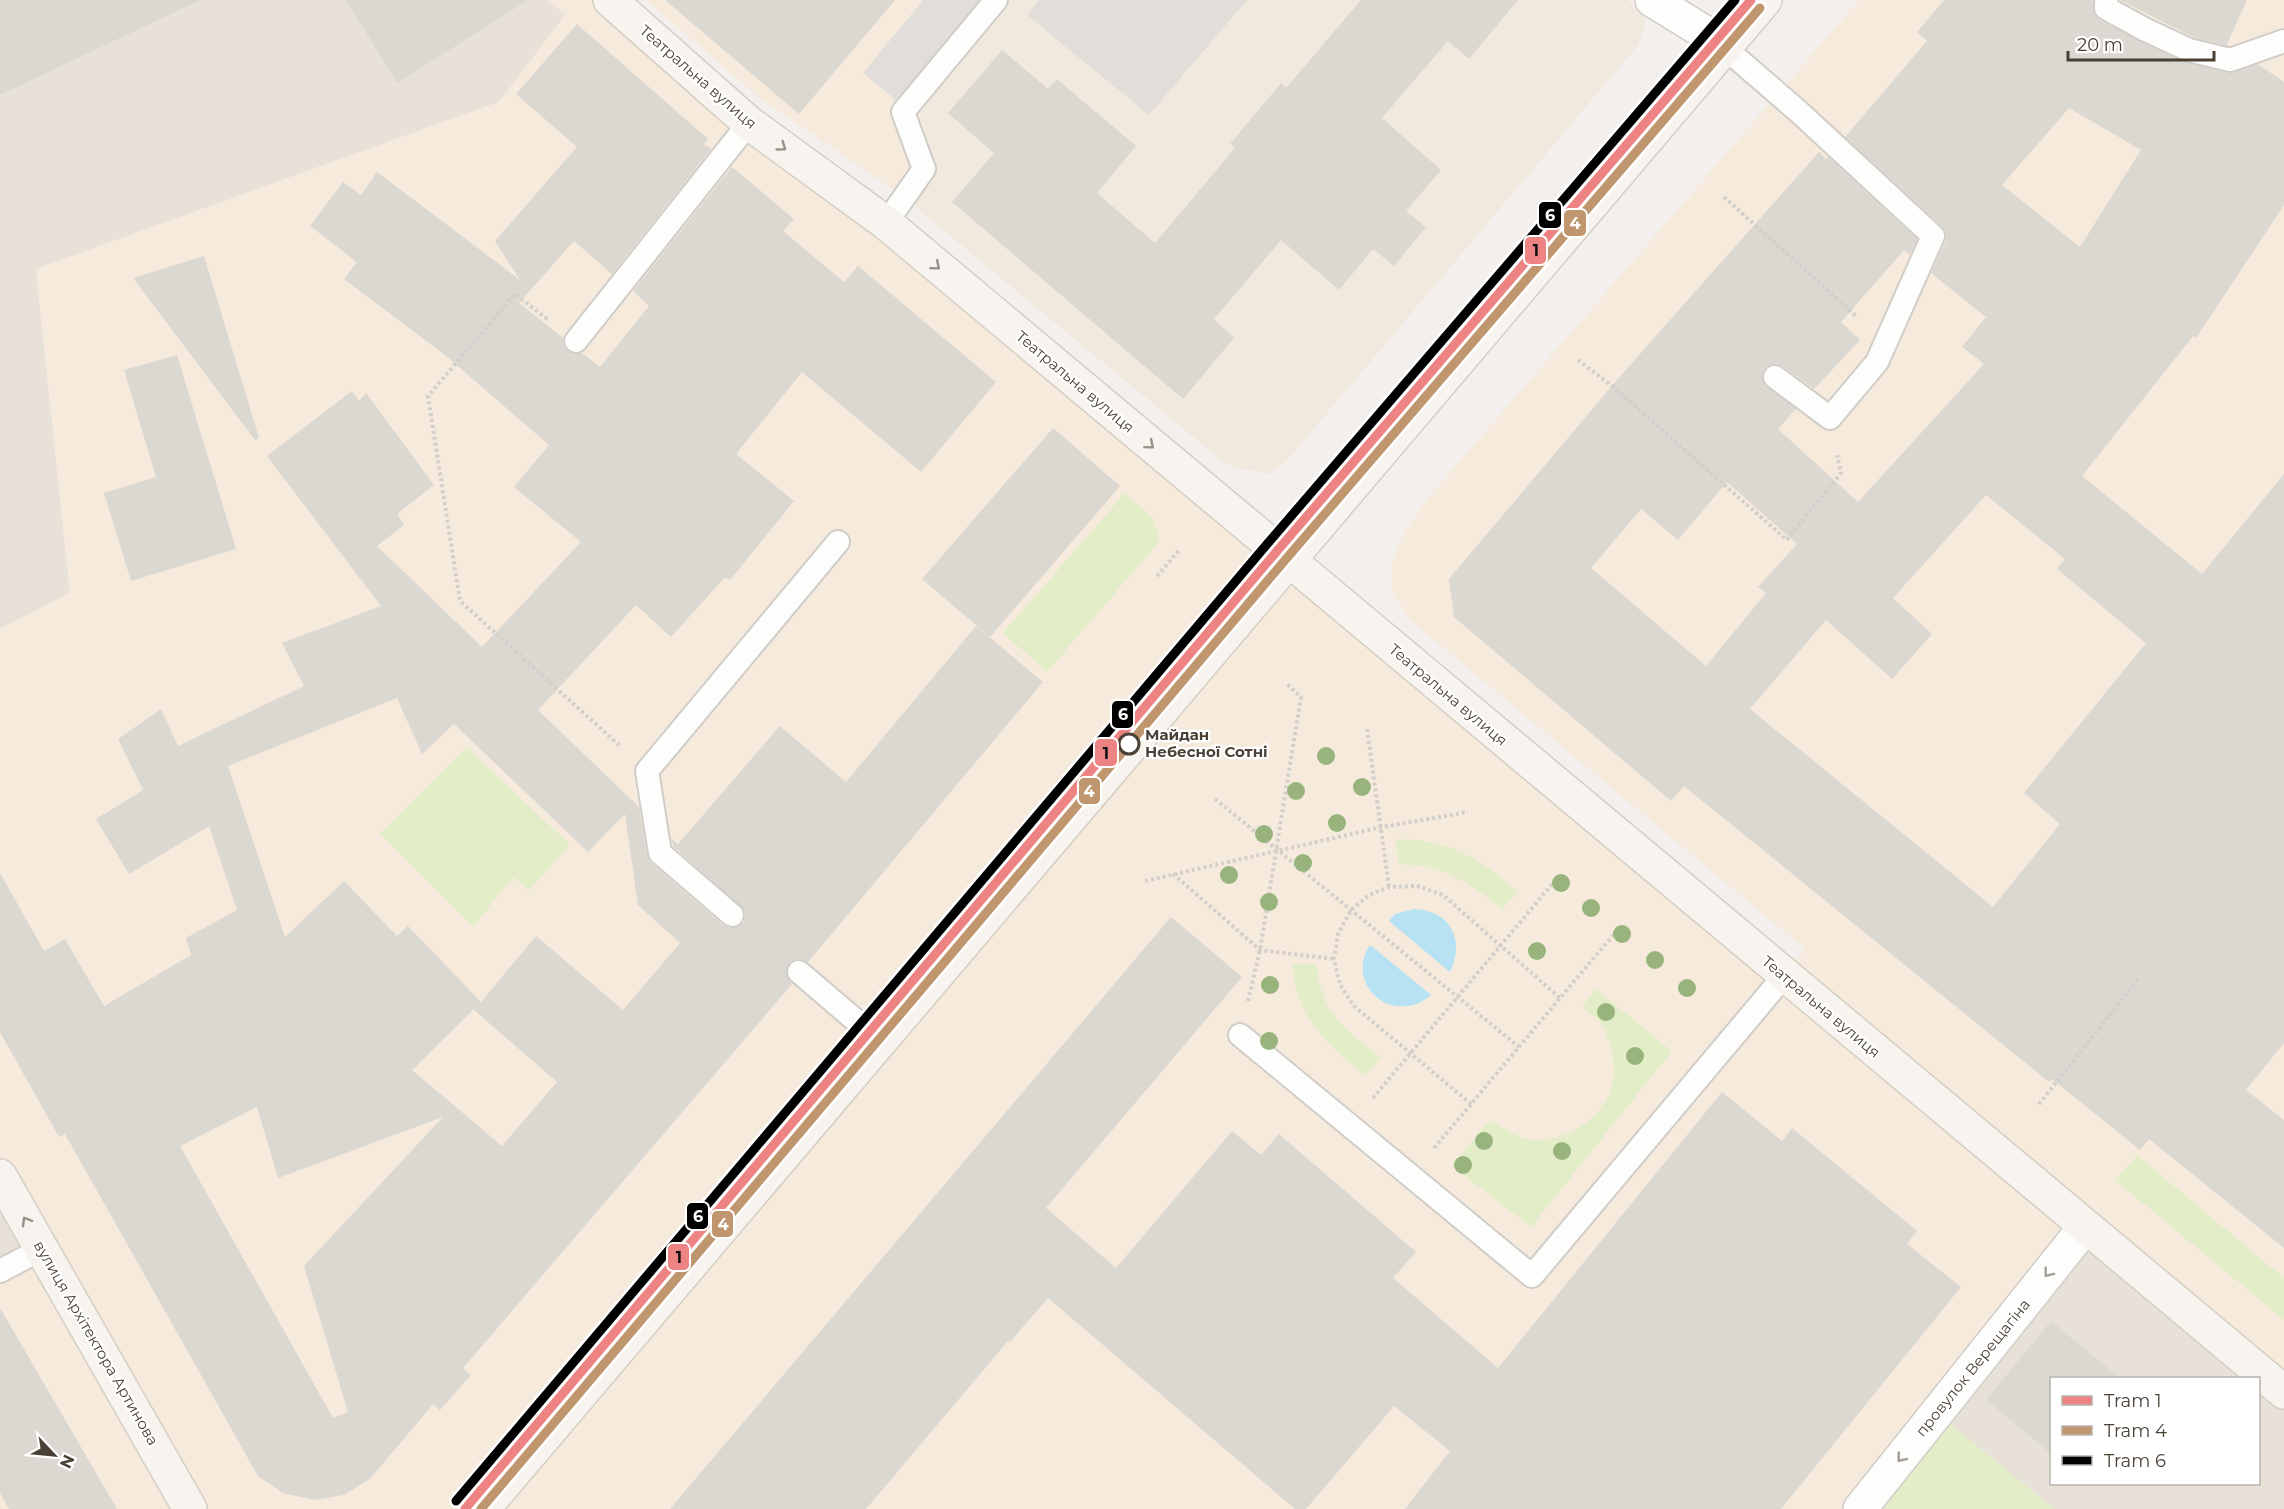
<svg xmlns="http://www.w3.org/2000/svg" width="2284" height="1509" viewBox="0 0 2284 1509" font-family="Montserrat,sans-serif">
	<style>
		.residential { fill: #e7e1d8; fill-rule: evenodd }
		.commercial { fill: #f6eadd }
		.education { fill: #f1e9dd }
		.green { fill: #e3eec9 }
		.parking { fill: #e1deda }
		.water { fill: #b7e2f4 }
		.building { fill: #dbd7d1; fill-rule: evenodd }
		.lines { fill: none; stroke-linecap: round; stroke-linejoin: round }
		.lane-casing { stroke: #d0cdc9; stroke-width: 26 }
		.street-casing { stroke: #d0cdc9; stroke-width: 36 }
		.secondary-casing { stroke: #d4cec3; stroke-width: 36 }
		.path { stroke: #d2cfca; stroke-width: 4; stroke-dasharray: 3 3; stroke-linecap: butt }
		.lane { stroke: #fdfdfc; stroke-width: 22 }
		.street { stroke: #fdfdfc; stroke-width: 33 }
		.secondary { stroke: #f7f4ef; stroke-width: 33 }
		.tram-1-casing { stroke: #fff; stroke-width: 14 }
		.tram-2-casing { stroke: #fff; stroke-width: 14 }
		.tram-3-casing { stroke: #fff; stroke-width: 14 }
		.tram-1 { stroke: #ed8382; stroke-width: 9 }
		.tram-2 { stroke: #c0966e; stroke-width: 9 }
		.tram-3 { stroke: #000; stroke-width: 9 }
		.tree { fill: #98b47c }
		.oneway { stroke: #989189 }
		.oneway2 { stroke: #a49e98 }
		.stop-dot { fill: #fff; stroke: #4a4035; stroke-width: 3 }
		.labels { text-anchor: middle; stroke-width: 4.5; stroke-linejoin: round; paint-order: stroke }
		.street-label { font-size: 15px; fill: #4a4035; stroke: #fff }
		.stop-label { font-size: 15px; font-weight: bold; fill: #4a4035; stroke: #fff; text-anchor: start }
		.line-badge { stroke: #fff; stroke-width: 2 }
		.badge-label { font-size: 16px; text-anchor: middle; font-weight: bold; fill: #fff }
		.pale-badge-label { font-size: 16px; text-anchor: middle; font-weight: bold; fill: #111 }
	</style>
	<rect width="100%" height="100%" fill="#f2efec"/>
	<!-- residential -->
	<path class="residential" d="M0,0h549l17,15 -67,87 -463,167 34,324 -70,36z
		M0,1176l42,73 -42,24z
		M2085,1227l199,163v119h-426zM2052,1378h206v106h-206z"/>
	<!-- commercial -->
	<path class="commercial" d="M549,0h61l1174,975 21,-26 -395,-329 -19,-28 1,-30 13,-31 22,-32 432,-499h425v1392l-199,-165 -225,282h-1860v-235l42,-26 -42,-72v-547l70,-36 -34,-324 463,-167 66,-87z
		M646,0h339l-72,170 -16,22 -135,-92z"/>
	<!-- education -->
	<path class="education" d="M985,0h643l14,13 4,11 -8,21 -354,419 -15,10 -31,-6 -17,-8 -324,-268 16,-22 -22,-58z"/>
	<!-- green -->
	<path class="green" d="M1125,493l28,25 7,23 -113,131 -44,-39z
		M467,747l103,98 -41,46 -16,-14 -40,50 -93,-94z
		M1395,839c54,0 84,18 123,53l-16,17c-34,-26 -59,-46 -103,-44z
		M1293,963l24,2c4,50 28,64 64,93l-16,18c-37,-31 -72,-61 -72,-113z
		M1596,989l76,62 -141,176 -79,-61 38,-46c13,7 27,18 41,20 36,3 77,-24 82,-61 3,-18 -4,-47 -16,-60 -5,-5 -10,-8 -15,-12z
		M2137,1155l147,123v42l-169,-140z
		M1948,1422l106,87h-177z"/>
	<!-- parking -->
	<path class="parking" d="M923,0h57l-83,101 -34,-28z
		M1039,0h208l-98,115 -122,-100z"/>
	<!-- water -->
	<path class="water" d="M1414,909c36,1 52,31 36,63l-61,-51 6,-7z
		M1370,945l61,50c-5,4 -11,8 -17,10 -37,9 -65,-28 -44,-60z"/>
	<!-- building -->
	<path class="building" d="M0,0h200l-200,95z
		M346,0h182l-131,83z
		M665,0h230l-96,114z
		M1361,0h157l-49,59 -21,-18 -66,77 59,52 -35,41 20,16 -32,39 -21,-17 -34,41 -58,-50 -67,79 20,19 -51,61 -231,-197 42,-49 -46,-40 54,-63 46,39 9,-10 79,67 -39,47 58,50 80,-95 -5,-4 51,-61 5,5z
		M1944,0h148l2,14 5,6 84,42 44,11 31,-9 26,18v123l-88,133 -3,-2 -111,140 120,98 82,-100v569l-38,47 38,30v128l-135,-109 -9,11 -88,-71 -3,3 -365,-296 -13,15 -217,-184 -5,-38 167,-198 203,-229 7,7 2,-2 89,82 -7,16 -6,-5 -63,72 19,18 -46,49 -31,-23 -7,-2 -11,5 -3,6 1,8 33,26 -18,20 80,73 126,-138 -22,-17 24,-30 -55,-44 15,-32v-8l-3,-6 -98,-90 82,-96 -10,-9zM2069,108l72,42 -61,97 -78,-62zM1727,482l70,62 -39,43 8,6 -60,73 -115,-98 50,-59 37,31zM1986,495l79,64 -8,10 89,74 -122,150 36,31 -67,83 -243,-198 76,-89 66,59 40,-45 -39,-36z
		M2120,0h127l-20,44 2,2 -36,-9z
		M577,24l131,115 -4,5 7,5 -99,125 -38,-33 -55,62 44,35v7l4,6 8,3 7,-1 18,14 49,-61 -16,-15 99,-124 62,52 -11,12 61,51 14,-16 138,116 -75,90 -119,-100 -66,82 58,47 -64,79 -5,-3 -54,60 -35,-32 -98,105 101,97 8,48 4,8 72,62 7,3 7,-1 6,-4 2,-6 -1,-7 -71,-64 -2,-8 7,6 102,-118 66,56 130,-156 67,56 -235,280 -6,-3h-7l-7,5 -2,12 6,8 -329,384 8,7 -31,35 -7,-6 -62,74 -27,17 -30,5 -31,-7 -25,-17 -193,-342 -6,3 -59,-105v-159l44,78 21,-12 39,67 87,-51 -5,-17 51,-28 -28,-84 -80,48 -33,-55 47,-29 -25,-51 43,-30 17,37 126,-60 -22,-43 99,-37 -114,-150 85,-65 7,10 7,-8 68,92 -37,29 7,11 -27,21 105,101 99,-105 -67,-55 35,-42 -104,-90 -101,-76 13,-17 -47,-36 33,-44 18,13 16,-23 143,108 -25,-39 82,-94 -61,-53zM397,698l25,56 32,-30 134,128 37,-38 13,91 42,38 -57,67 -87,-74 -55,66 -73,-76 -11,10 -53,-55 -59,56 -57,-171zM477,1006l-3,4 83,72 -55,64 -90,-76zM257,1107l21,71 165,-61 -139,149 44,146 -15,6 -153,-272z
		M204,256l55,182 -4,2 -122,-162z
		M177,355l59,194 -105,32 -27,-88 52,-16 -32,-107z
		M1053,428l67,58 -130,151 -68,-58z
		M1171,917l71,60 -196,231 70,60 116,-137 29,24 18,-21 137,118 -23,26 105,90 224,-276 60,49 10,-13 125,103 -10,13 54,43 -180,222h-376l45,-58 -56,-45 -88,103h-11l-247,-211 -38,44 -2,-1 -142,168h-196z
		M0,1308l117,201h-108l-9,-16z
		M2052,1320v2l68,56h-68v76l-66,-54z"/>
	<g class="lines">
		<!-- lane casing -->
		<g class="lane-casing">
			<path id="lane" d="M2106,0v8l38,21 45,21 41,10 54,-19
				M1725,48l74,64 134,124 -56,126 -47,56 -55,-41
				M886,223l38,-54 -21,-57 93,-112
				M576,341l173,-218
				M732,915l-72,-62 -13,-82 191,-229
				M799,972l82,70
				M1240,1035l292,241 252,-300
				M0,1271l42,-22"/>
		</g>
		<!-- street casing -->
		<g class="street-casing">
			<path id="street" d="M1652,0l65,40 8,8
				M1860,1509l225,-282"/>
		</g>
		<!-- secondary casing -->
		<g class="secondary-casing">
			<path id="secondary" d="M610,0l139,123 137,100 1398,1169
				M0,1176l190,333
				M483,1509l1282,-1509"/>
		</g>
		<!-- path -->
		<path class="path" d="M1724,197l132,119
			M547,319l-32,-25 -87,102 32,205 160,145
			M1578,360l34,26 175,154 54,-67 -4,-18
			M1157,576l23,-27
			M1367,729l22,158
			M1215,799l304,248
			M1173,874l87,76 74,9
			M1145,881l237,-54 86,-15
			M1248,1001l12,-51 41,-253 -15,-14
			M1373,1098l180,-215
			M1471,1104l-117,-98 -14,-21 -6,-26 4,-25 13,-24 18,-15 20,-8 28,-1 26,9 117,103
			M2039,1104l99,-125
			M1434,1148l180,-214"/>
		<!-- lane -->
		<use href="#lane" class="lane"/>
		<!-- street -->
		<use href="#street" class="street"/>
		<!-- secondary -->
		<use href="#secondary" class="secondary"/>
		<!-- tram-1 casing -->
		<g class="tram-1-casing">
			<path id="tram-1" d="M465,1509l812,-958 474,-551"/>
		</g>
		<!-- tram-2 casing -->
		<g class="tram-2-casing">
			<path id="tram-2" d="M481,1509l805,-950 474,-551"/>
		</g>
		<!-- tram-3 casing -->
		<g class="tram-3-casing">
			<path id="tram-3" d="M456,1501l812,-958 467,-543"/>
		</g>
		<!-- tram-1 -->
		<use href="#tram-1" class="tram-1"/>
		<!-- tram-2 -->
		<use href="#tram-2" class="tram-2"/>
		<!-- tram-3 -->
		<use href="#tram-3" class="tram-3"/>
	</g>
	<!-- trees -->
	<g class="tree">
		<circle cx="1326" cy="756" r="9"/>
		<circle cx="1362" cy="787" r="9"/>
		<circle cx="1296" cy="791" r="9"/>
		<circle cx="1337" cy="823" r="9"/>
		<circle cx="1264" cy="834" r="9"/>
		<circle cx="1303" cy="863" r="9"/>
		<circle cx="1229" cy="875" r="9"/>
		<circle cx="1561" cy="883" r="9"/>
		<circle cx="1269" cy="902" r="9"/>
		<circle cx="1591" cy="908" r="9"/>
		<circle cx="1622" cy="934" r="9"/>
		<circle cx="1537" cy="951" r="9"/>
		<circle cx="1655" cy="960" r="9"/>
		<circle cx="1270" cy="985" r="9"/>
		<circle cx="1687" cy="988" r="9"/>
		<circle cx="1606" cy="1012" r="9"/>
		<circle cx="1269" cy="1041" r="9"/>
		<circle cx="1635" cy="1056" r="9"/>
		<circle cx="1484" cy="1141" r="9"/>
		<circle cx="1562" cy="1151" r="9"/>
		<circle cx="1463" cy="1165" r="9"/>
	</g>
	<!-- one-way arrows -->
	<defs><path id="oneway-chevron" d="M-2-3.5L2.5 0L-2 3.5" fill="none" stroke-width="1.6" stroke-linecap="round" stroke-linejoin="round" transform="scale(1.5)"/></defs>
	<g class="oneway">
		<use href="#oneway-chevron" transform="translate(782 147) rotate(36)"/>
		<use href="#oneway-chevron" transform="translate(936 266) rotate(40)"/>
		<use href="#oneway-chevron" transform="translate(1150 445) rotate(40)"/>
		<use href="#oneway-chevron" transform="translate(26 1221) rotate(-120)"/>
	</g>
	<g class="oneway2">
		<use href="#oneway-chevron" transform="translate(2048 1273) rotate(128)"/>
		<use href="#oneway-chevron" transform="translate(1901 1458) rotate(129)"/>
	</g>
	<!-- markers -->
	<circle class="stop-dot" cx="1129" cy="744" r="10"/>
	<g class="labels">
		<!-- street labels -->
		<g class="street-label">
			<text transform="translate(698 77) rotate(41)" y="5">Театральна вулиця</text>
			<text transform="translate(1075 382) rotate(40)" y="5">Театральна вулиця</text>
			<text transform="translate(1448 695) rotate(40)" y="5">Театральна вулиця</text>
			<text transform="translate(1821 1007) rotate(40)" y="5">Театральна вулиця</text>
			<text transform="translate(96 1343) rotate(60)" y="5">вулиця Архітектора Артинова</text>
			<text transform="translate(1973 1368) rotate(-51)" y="5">провулок Верещагіна</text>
		</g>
		<!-- stop labels -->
		<g class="stop-label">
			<text x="1145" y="740">Майдан<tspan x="1145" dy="17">Небесної Сотні</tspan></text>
		</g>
	</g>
	<g class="line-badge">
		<rect x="1538" y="201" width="24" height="28" rx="6" fill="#000"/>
		<rect x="1563" y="209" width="24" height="28" rx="6" fill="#c0966e"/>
		<rect x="1524" y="236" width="23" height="29" rx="6" fill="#ed8382"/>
		<rect x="1111" y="700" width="23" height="29" rx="6" fill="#000"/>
		<rect x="1094" y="738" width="24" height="29" rx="6" fill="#ed8382"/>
		<rect x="1078" y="777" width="23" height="28" rx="6" fill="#c0966e"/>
		<rect x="686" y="1202" width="23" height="28" rx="6" fill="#000"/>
		<rect x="711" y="1210" width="23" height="28" rx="6" fill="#c0966e"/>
		<rect x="667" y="1243" width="23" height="28" rx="6" fill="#ed8382"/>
	</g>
	<g class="badge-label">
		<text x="1550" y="221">6</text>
		<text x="1575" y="229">4</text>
		<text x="1123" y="720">6</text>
		<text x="1089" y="797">4</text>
		<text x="698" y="1222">6</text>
		<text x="723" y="1230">4</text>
	</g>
	<g class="pale-badge-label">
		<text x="1536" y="256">1</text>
		<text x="1106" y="759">1</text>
		<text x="679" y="1263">1</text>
	</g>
	<!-- legend -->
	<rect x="2050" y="1377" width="210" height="108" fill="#ffffff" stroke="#b7b3ae" stroke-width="1.5"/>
	<rect x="2062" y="1396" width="30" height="9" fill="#ed8382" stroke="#b7b3ae" stroke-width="1.5"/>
	<text x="2104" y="1407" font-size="18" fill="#4a4035">Tram 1</text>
	<rect x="2062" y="1426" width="30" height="9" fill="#c0966e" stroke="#b7b3ae" stroke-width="1.5"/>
	<text x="2104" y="1437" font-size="18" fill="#4a4035">Tram 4</text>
	<rect x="2062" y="1456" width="30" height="9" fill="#000000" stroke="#b7b3ae" stroke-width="1.5"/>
	<text x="2104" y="1467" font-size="18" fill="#4a4035">Tram 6</text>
	<!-- north arrow -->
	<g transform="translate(54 1455) rotate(116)" stroke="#ffffff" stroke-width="4.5" paint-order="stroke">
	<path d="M0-4.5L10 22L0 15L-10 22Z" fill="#4a4035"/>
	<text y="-9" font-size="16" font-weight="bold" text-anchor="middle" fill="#4a4035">N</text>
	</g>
	<!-- scale -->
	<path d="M2068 51v9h146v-9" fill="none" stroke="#4a4035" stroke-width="3"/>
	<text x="2077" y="51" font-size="18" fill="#4a4035" stroke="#ffffff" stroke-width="4.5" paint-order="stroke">20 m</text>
</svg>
